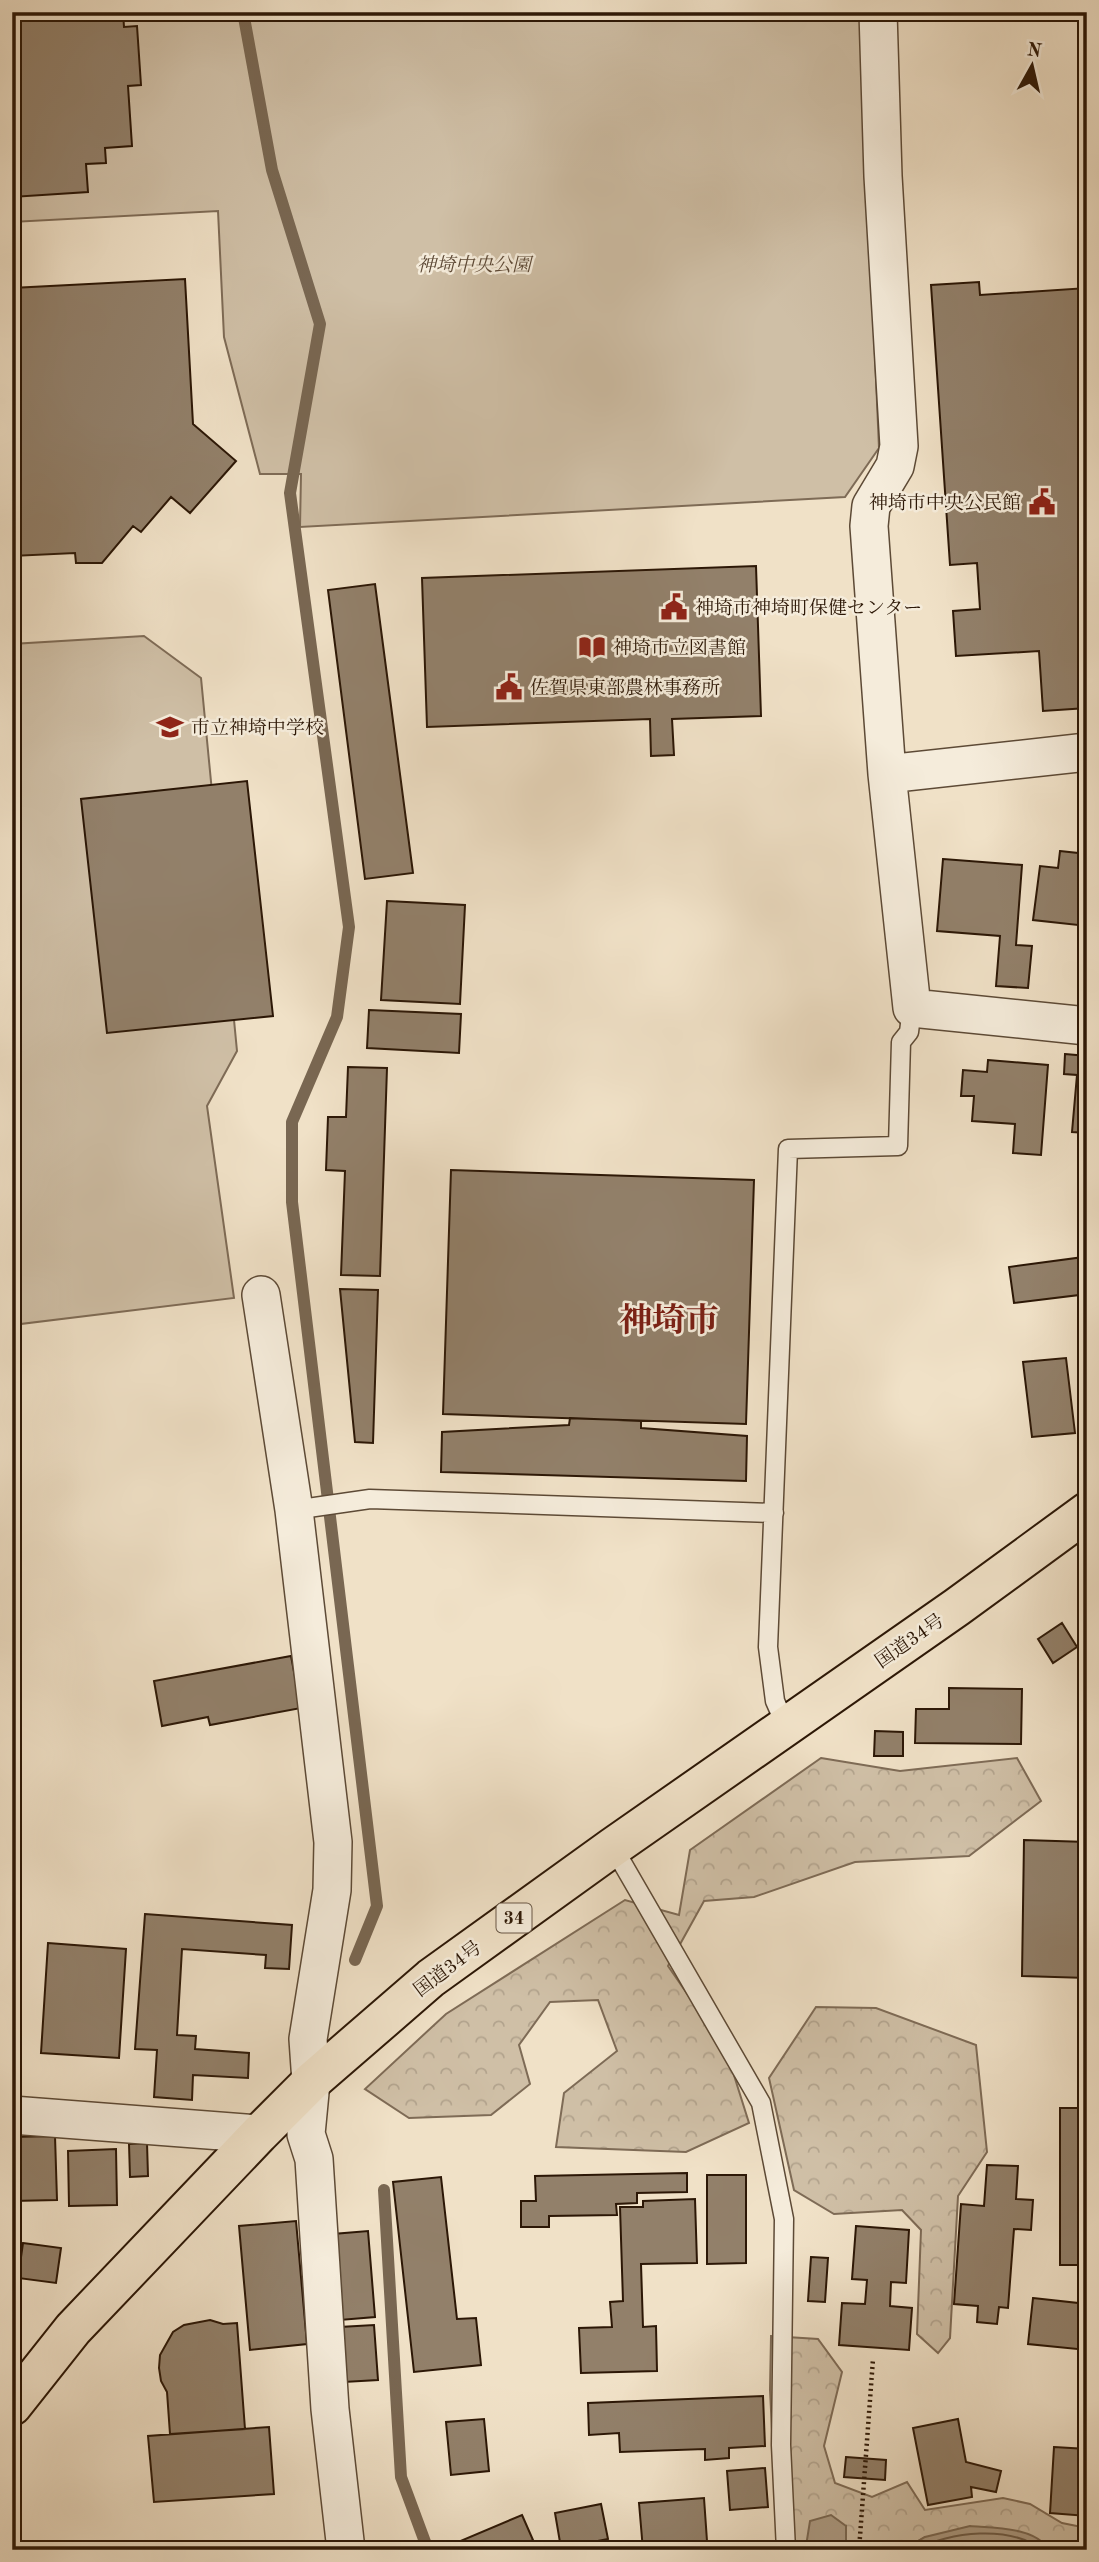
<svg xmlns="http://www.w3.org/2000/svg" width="1099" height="2562" viewBox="0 0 1099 2562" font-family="'Old Standard TT','Noto Serif JP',serif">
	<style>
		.forest { fill: url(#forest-crowns); stroke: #7e6b56; stroke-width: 2 }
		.park { fill: #cfbfa6; stroke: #7e6b56; stroke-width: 2 }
		.water { fill: #ad9c85; stroke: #796752; stroke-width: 2 }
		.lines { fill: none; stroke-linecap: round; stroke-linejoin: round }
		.shore { stroke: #6c5a46; stroke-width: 2 }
		.stream { stroke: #796752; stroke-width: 12 }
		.building { fill: #92806a; stroke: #2c1706; stroke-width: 2 }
		.service-casing { stroke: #5d4a36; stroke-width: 21 }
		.minor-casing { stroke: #5d4a36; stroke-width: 40 }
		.trunk-casing { stroke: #2c1706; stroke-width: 42 }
		.path { stroke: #2c1706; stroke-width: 4.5; stroke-dasharray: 2 3.5; stroke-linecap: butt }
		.service { stroke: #f5ecdb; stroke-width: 18 }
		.minor { stroke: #f5ecdb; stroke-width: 37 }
		.trunk { stroke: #f0e1c7; stroke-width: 38 }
		.labels { text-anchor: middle; stroke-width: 5; stroke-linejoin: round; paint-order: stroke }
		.shield { fill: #f5ecdb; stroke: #685746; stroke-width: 2 }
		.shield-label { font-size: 18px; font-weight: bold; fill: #2c1706 }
		.park-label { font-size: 19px; font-style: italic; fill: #5d4936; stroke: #f5ecdb }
		.poi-label { font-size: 19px; fill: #2c1706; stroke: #f5ecdb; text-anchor: start }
		.street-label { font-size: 19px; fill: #2c1706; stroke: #f5ecdb }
		.town-label { font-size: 33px; font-weight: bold; fill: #7a1f14; stroke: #f5ecdb }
	</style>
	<defs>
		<pattern id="forest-crowns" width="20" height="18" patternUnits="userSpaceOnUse" patternTransform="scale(1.75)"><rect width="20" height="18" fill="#cfbfa6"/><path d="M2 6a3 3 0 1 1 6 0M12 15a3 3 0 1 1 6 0" fill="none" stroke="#b2a38d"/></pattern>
	</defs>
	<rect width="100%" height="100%" fill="#f0e1c7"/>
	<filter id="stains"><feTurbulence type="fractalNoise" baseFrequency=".00286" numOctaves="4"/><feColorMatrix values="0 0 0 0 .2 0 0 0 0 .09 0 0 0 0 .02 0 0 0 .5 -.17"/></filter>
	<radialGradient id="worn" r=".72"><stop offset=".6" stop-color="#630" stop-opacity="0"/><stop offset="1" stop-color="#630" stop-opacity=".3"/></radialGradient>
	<!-- forest -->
	<path class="forest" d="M821,1758l79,13 117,-13 24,43 -72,55 -114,6 -101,35 -50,4 -36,65 58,84 23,73 -63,29 -130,-5 8,-54 53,-42 -19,-51 -48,2 -31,43 11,39 -39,31 -82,3 -44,-29 81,-75 179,-114 54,15 11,-65z
		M816,2007l60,1 100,37 11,107 -29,44 -8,142 -12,15 -21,-19 4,-104 -19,-20 -68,4 -40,-24 -25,-112z
		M771,2336l47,3 24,33 -18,74 11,37 37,14 35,-15 18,28 78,-12 27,6 32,19 25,5v22h-38l-5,-8 -119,-5 -22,13h-57v-24l-40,20 1,4h-29l-8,-160z"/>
	<!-- park -->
	<path class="park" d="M12,12h848l19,436 -34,49 -545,30 1,-53h-41l-36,-137 -6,-126 -206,11z
		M144,636l57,42 36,373 -30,55 27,192 -222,27v-681z"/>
	<!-- water -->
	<path class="water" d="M831,2515l15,11v24h-39l-1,-4 4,-25z
		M970,2526c24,2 66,1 79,24h-146l22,-13z"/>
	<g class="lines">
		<!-- shore -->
		<path class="shore" d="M917,2550c31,-19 95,-25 124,0
			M938,2550c29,-7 55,-11 84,0"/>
		<!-- stream -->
		<path class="stream" d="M243,12l29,158 48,154 -30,169 59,434 -12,90 -45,105v80l85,704 -22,54
			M384,2190l17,287 27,73"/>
	</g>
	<!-- building -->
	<path class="building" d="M12,12h111l1,15 13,-1 4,59 -13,1 4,60 -27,2 1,15 -20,1 2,28 -76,5z
		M185,279l8,145 43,37 -46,52 -19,-16 -30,35 -8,-6 -31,37h-26l-1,-10 -63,3v-268z
		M979,282l1,13 107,-7v420l-44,3 -4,-60 -83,5 -3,-45 27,-2 -3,-46 -27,2 -19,-280z
		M756,566l5,150 -89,3 2,36 -23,1 -1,-37 -223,8 -5,-149z
		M375,584l38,289 -48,6 -37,-289z
		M247,781l26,235 -166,17 -26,-234z
		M1060,851l27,3v72l-54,-6 7,-54 18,2z
		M943,859l79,6 -6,80 16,1 -4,42 -32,-2 4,-50 -63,-5z
		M387,901l78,4 -5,99 -79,-4z
		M369,1010l92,4 -2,39 -92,-5z
		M1065,1054l22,2v77l-15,-1 5,-57 -13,-1z
		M988,1060l60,5 -7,90 -28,-2 2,-29 -43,-3 2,-25h-13l2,-26 24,2z
		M348,1067l39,1 -7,208 -39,-1 4,-104 -19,-1 2,-53h18z
		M451,1170l303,10 -8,244 -303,-10z
		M1084,1257l3,37 -73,9 -5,-36z
		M340,1289l38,1 -5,153 -18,-1z
		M1066,1358l9,75 -43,4 -9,-75z
		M570,1418l71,3v7l106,8 -1,45 -305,-9 1,-40 127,-7z
		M12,1536l7,62 -7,1z
		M1062,1623l15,24 -24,16 -15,-24z
		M291,1656l10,52 -91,17 -2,-8 -46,9 -8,-45z
		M949,1688l73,1 -1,55 -106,-1 1,-34h33z
		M875,1731l28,1v24h-29z
		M1024,1840l63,2v136l-65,-2z
		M145,1914l147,11 -3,44 -24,-1 1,-13 -84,-6 -5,86 19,1 -1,13 54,4 -1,25 -55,-3 -1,25 -38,-3 3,-47 -22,-1z
		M48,1943l78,6 -7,109 -78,-5z
		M1060,2108h27v92h-4l4,65h-27z
		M55,2136l2,64 -45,1v-64z
		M147,2143l1,33 -18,1 -1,-33z
		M116,2149l1,56 -48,1 -1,-55z
		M987,2165l31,1 -2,33 17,1 -2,30 -17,-1 -6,79 -9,-1 -2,17 -20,-2 1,-16 -24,-2 7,-100 23,2z
		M687,2173v19l-50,1v10l-21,1 1,11 -68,1v11h-28v-26h15l-1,-25z
		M707,2175h39v88l-39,1z
		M441,2177l16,142 19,-1 5,47 -67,7 -21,-190z
		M695,2199l2,64 -56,1 2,63 13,-1 1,45 -76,2 -2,-45 33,-1 -2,-25 13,-1 -3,-94h23v-6z
		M296,2221l11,123 -57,6 -11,-124z
		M856,2226l53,4 -3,53 -15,-1 -1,24 22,2 -3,42 -70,-5 3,-42 23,1 2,-24 -15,-1z
		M368,2231l7,86 -35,3 -7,-86z
		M23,2243l38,5 -5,35 -38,-5z
		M811,2257l17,1 -3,44 -17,-1z
		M1033,2298l54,6v46l-59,-6z
		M210,2320l13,4 14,-1 8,106 -75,5 -3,-42 -6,-11 -2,-13 1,-13 13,-23 11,-7z
		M374,2325l4,55 -34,2 -4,-55z
		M763,2396l2,50 -36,2v10l-24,2v-11l-85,3 -1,-19 -30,2 -1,-32z
		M484,2419l5,52 -38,4 -5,-53z
		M958,2419l8,43 35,9 -5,21 -25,-5 1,10 -44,8 -15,-77z
		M269,2427l5,67 -120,8 -6,-66z
		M1054,2447l33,2v67l-37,-3z
		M846,2457l40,3 -1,20 -41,-3z
		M765,2468l3,39 -38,3 -3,-39z
		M704,2498l3,43h9l1,9h-74l-4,-47z
		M601,2504l7,35 -47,9 -6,-35z
		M522,2515l11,25 -24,10h-64l-1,-2z"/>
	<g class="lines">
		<!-- service casing -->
		<g class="service-casing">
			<path id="service" d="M294,1510l76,-11 404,14
				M786,1726l-11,-25 -7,-54 20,-498 110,-3 3,-104 8,-10 3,-24
				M613,1847l148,256 23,116 -3,226 5,105"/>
		</g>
		<!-- minor casing -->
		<g class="minor-casing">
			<path id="minor" d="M878,12l5,164 16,270 -4,20 -24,40 -2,20 18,248 200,-22
				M887,774l25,234 175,18
				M261,1295l33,215 39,332 -1,48 -24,149 3,43 -5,52 8,25 16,250 16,141
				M12,2115l247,19"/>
		</g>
		<!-- trunk casing -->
		<g class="trunk-casing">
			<path id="trunk" d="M12,2406l61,-77 186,-195 52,-52 120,-104 182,-131 344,-240 130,-95"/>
		</g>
		<!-- path -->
		<path class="path" d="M859,2550l14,-191"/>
		<!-- service -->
		<use href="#service" class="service"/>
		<!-- minor -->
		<use href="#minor" class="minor"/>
		<!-- trunk -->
		<use href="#trunk" class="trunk"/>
	</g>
	<!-- icons -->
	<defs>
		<g id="civic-bare" transform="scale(2.1)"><path d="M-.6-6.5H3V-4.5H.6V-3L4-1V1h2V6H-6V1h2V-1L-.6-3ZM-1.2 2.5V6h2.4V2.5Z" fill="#8f2418" stroke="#f5ecdb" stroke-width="2.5" paint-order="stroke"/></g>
		<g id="library-bare" transform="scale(2.1)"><path d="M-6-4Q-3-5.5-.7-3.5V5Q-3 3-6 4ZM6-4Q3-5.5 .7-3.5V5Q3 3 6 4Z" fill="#8f2418" stroke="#f5ecdb" stroke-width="2.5" paint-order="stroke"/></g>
		<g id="school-bare" transform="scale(2.1)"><path d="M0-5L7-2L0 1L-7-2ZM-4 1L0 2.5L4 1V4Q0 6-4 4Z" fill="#8f2418" stroke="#f5ecdb" stroke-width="2.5" paint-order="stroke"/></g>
	</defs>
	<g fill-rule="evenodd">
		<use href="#civic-bare" x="1042" y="502"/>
		<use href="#civic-bare" x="674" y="607"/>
		<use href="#library-bare" x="592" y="647"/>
		<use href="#civic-bare" x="509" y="687"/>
		<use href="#school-bare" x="170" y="727"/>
	</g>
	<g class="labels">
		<!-- shield labels -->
		<rect class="shield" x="496.5" y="1903.5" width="35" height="29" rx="5"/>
		<g class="shield-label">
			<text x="514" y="1924">34</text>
		</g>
		<!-- park labels -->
		<g class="park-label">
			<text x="474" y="271">神埼中央公園</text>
		</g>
		<!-- poi labels -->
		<g class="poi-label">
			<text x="1021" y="509" text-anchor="end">神埼市中央公民館</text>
			<text x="695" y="614">神埼市神埼町保健センター</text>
			<text x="613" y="654">神埼市立図書館</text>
			<text x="530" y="694">佐賀県東部農林事務所</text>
			<text x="191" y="734">市立神埼中学校</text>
		</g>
		<!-- street labels -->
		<g class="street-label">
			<text transform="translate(909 1640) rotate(-35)" y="7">国道34号</text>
			<text transform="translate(447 1968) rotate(-37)" y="7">国道34号</text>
		</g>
		<!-- town labels -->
		<g class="town-label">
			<text x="669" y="1331">神埼市</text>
		</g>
	</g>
	<!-- margin -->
	<rect width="1099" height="2562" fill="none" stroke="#f0e1c7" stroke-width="42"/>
	<rect x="14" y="14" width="1071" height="2534" fill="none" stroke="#2c1706" stroke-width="3.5"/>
	<rect x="21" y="21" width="1057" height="2520" fill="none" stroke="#2c1706" stroke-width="2"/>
	<!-- north arrow -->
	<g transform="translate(1032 66) rotate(8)" stroke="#f5ecdb" stroke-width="5" paint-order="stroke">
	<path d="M0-5L12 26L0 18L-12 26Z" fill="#2c1706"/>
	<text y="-10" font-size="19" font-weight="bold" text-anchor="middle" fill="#2c1706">N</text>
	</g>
	<rect width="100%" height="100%" filter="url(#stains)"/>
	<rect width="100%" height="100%" fill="url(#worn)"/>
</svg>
